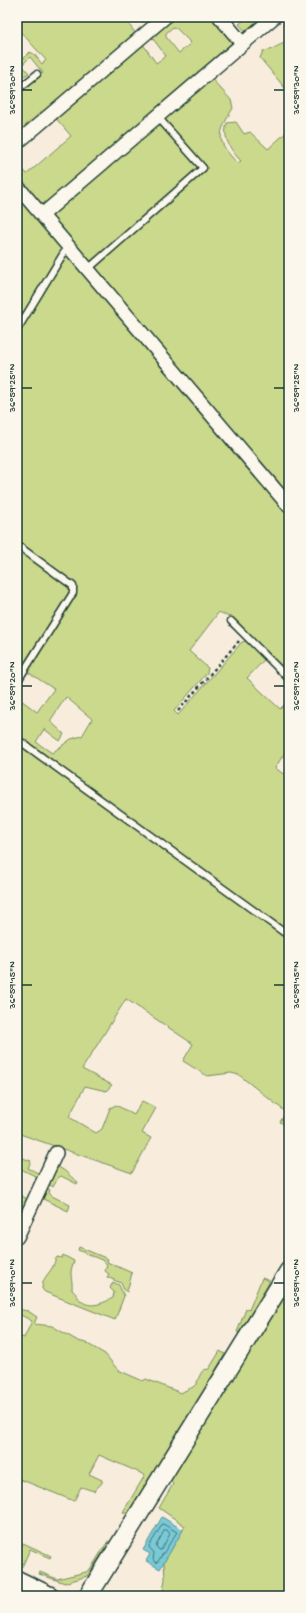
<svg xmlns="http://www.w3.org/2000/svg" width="306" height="1613" viewBox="0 0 306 1613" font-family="'Gochi Hand',sans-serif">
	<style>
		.green { fill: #cbd98c; stroke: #758b60; fill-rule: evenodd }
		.water { fill: #7ac9d7; stroke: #569196 }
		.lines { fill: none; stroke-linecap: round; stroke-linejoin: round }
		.shore { stroke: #437575; stroke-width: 1 }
		.lane-casing { stroke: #1f3d34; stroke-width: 9 }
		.street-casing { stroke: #1f3d34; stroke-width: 16 }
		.secondary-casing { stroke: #1f3d34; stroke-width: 21 }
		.path { stroke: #1f3d34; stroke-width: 2.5; stroke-dasharray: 3 3; stroke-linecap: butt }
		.lane { stroke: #fbf7ec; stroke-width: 6 }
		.street { stroke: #fbf7ec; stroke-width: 13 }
		.secondary { stroke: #fbf7ec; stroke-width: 18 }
		.ticks { fill: none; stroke: #1f3d34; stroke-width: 1.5 }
		.neatline { fill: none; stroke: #1f3d34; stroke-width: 1.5 }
		.ticks-label { font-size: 10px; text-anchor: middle; fill: #1f3d34 }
	</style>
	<rect width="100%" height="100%" fill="#f8eddc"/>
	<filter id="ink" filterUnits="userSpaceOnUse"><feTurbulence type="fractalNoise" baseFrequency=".025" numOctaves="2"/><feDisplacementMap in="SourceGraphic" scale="8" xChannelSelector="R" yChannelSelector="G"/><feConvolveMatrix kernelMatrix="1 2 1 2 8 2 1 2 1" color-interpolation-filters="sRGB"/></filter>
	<g filter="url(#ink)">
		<!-- green -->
		<path class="green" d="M17,17h107l32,46 10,-7 -16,-21 22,-18h42l18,21v6l-61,54 39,-21 21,23 2,8c-16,27 -17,32 4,55l4,-2c-10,-10 -19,-24 -14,-38l9,-1 8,12 6,-2 18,17 21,-19v545l-58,-57 -12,-6 -30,39 19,17 -1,5 -33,38 4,4 64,-73 4,-1 19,18 -18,19 33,31 9,-9v46l-14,22 14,10v350l-9,-6 6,-10 -47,-37 -8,-2 -24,3 -24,-15 10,-17 -67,-45 -44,70 30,16 -6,6 -21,-5 -16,31 27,16 6,-4 8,-21 6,-3 18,10 8,-14 14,7 -14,25 9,5 -19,35 -115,-40v-436l20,15 17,-23 -31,-20 -6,9v-485l23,14 -23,-27v-17l10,11 44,-38 -17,-20 -9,-4 -28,22v-38l26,-23 -13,-16 -8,8 7,8 -5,3 -7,-10v-5l3,1 10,-10 4,2 8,10 4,-4 -27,-30 -2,1zM173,27l3,1 13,13 1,3 -11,9 -13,-16v-4zM66,697l26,22 -10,17 -11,3 -19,14 -16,-11 8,-13 16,12 4,-7 -14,-13z
			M248,17h14l-17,14 -6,-7z
			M285,43l4,1v49l-29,-35 3,-7c11,-1 12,-5 22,-8z
			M17,1156l14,5 -3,7 10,5 -1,4 -20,-10z
			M53,1167c11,-1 15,9 25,15l-1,2 -16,-8 -3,2 -5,9 -8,-5z
			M44,1186l6,4 -1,3 3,3 18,9 -2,6 -29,-14z
			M17,1193l10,6 -5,11 -5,-2z
			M79,1247l29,12 -1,3 25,11 -5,19 -3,-2 -3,-7 -14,-6 2,-3 -4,-3 2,-6 -3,-4 -26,-11z
			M63,1255l11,6c-6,15 -1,15 -2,29 4,3 6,8 9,11 10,8 22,2 32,-3l1,-6 -4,-4 3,-6 6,3 5,11 -9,24 -70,-28 -3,-3c0,-12 7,-14 11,-23 2,-4 1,-5 4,-9l5,1z
			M262,1278l8,3 -30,52 -3,-1 9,-23 3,1z
			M289,1283v284l-3,3 3,2v24h-127l3,-17 -1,-17 21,-36 -26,-18 14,-24 -4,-5z
			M17,1309l11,2 9,6 -3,7 18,2 26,15 8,2 19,11 13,16 25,11 3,-2 35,14c4,-3 9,-4 12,-6 8,-5 4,-18 16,-18l11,-18 5,3 -92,161 -10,-3 22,-37 -46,-20 -10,19 13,6v3l-8,8 -13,-4 -7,14 -57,-23v-143l7,3 8,-17 -15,-8z
			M108,1541l2,1 -23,34 -22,7 -26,-9 1,-2 17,7 29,-7 5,-4z
			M23,1543l28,13 -1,2 -20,-9 -8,18 -5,-3v-7z"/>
		<!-- water -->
		<path class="water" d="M162,1517l21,13 -23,39 -14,-8 4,-7 -7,-4z"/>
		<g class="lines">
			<!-- shore -->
			<path class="shore" d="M163,1524l14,8 -20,31 -4,-3 1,-7 -5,-6z
				M167,1530l3,4 -9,16h-2l-3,-4 8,-15z"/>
			<!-- lane casing -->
			<g class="lane-casing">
				<path id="lane" d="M17,90l20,-16
					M88,269l115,-101 -46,-52
					M17,330l51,-84
					M17,545l56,41v7l-56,89
					M231,621l58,58
					M17,739l272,197"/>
			</g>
			<!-- street casing -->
			<g class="street-casing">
				<path id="street" d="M220,17l22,26
					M17,143l148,-126
					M17,186l272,320
					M42,215l232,-198
					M17,1237l39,-84"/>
			</g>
			<!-- secondary casing -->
			<g class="secondary-casing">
				<path id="secondary" d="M17,1580l33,16
					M88,1596l201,-325"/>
			</g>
			<!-- path -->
			<path class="path" d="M178,711l61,-70"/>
			<!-- lane -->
			<use href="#lane" class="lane"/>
			<!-- street -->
			<use href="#street" class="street"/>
			<!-- secondary -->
			<use href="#secondary" class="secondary"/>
		</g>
	</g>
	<!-- ticks -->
	<path class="ticks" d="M22,90h10M274,90h10M22,388h10M274,388h10M22,686h10M274,686h10M22,985h10M274,985h10M22,1283h10M274,1283h10"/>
	<!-- margin -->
	<rect width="306" height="1613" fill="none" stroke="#fbf7ec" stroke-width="44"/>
	<rect x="22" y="22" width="262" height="1569" class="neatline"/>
	<g class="ticks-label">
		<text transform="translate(11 90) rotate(-90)" y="4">36°59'30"N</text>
		<text transform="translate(295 90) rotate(-90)" y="4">36°59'30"N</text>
		<text transform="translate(11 388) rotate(-90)" y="4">36°59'25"N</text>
		<text transform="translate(295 388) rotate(-90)" y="4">36°59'25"N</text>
		<text transform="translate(11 686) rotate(-90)" y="4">36°59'20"N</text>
		<text transform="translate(295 686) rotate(-90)" y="4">36°59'20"N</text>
		<text transform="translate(11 985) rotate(-90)" y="4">36°59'15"N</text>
		<text transform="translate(295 985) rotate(-90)" y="4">36°59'15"N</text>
		<text transform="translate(11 1283) rotate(-90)" y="4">36°59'10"N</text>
		<text transform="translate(295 1283) rotate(-90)" y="4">36°59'10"N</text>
	</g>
</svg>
